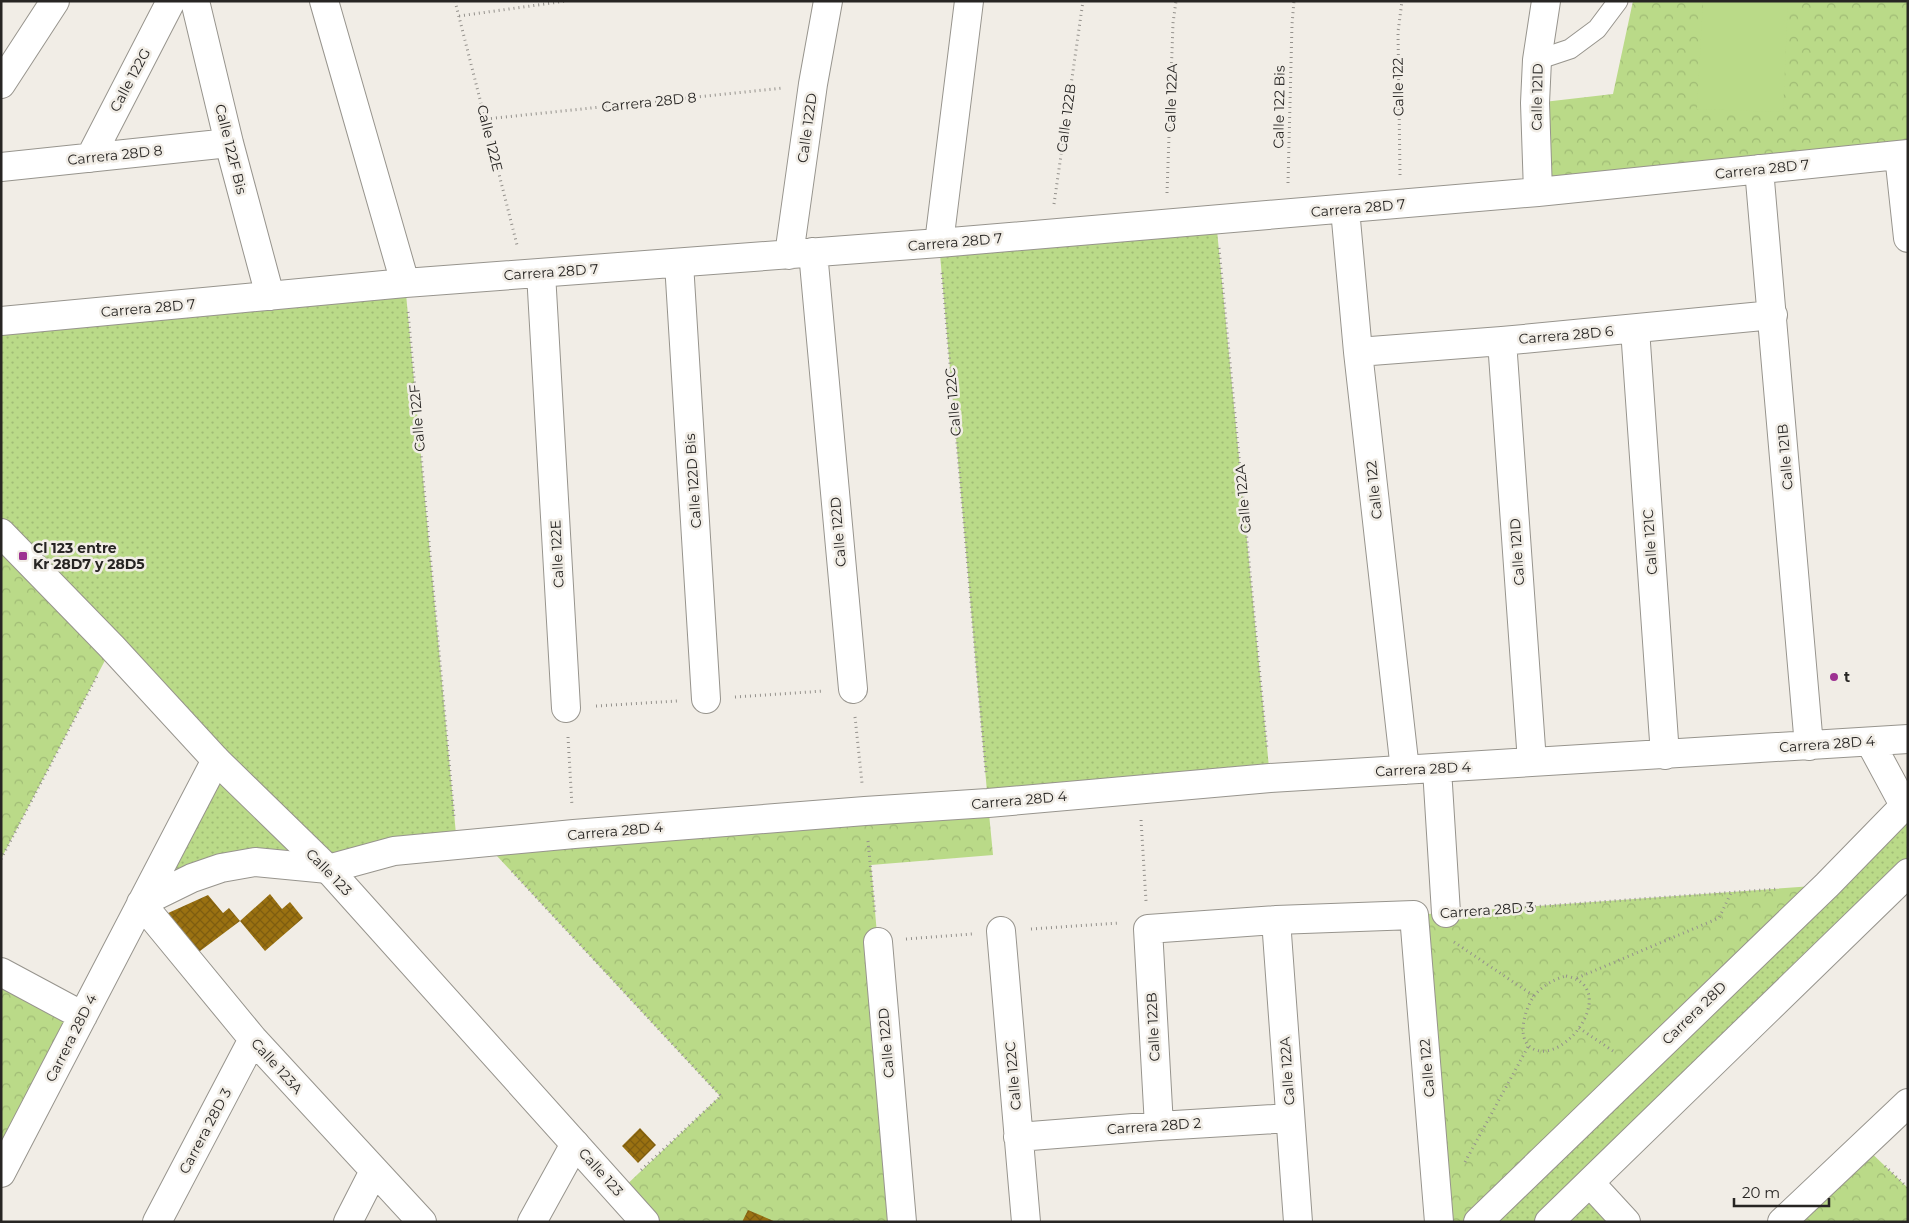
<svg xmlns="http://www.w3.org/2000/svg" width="1909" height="1223" viewBox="0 0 1909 1223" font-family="Montserrat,sans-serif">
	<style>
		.grass { fill: url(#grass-dots) }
		.park { fill: url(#park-crowns) }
		.pitch { fill: #bada88 }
		.building { fill: url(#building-cross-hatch) }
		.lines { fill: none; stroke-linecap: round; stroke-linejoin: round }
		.service-casing { stroke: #97948d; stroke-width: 21 }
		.minor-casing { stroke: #97948d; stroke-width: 30 }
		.tertiary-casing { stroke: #97948d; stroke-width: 30 }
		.path { stroke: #94918c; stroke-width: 3; stroke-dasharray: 1 4; stroke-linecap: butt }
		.service { stroke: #fff; stroke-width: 19 }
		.minor { stroke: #fff; stroke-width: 28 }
		.tertiary { stroke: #fff; stroke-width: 28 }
		.poi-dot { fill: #9d3191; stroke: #f1ede6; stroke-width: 2 }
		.labels { text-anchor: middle; stroke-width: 5; stroke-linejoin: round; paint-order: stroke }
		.street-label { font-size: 14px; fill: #272523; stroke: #f1ede6 }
		.poi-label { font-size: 14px; font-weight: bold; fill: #272523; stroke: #f1ede6; text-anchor: start }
	</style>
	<defs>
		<pattern id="grass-dots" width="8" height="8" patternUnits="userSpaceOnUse" patternTransform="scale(1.25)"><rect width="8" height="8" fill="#bada88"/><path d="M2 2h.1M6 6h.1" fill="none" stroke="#a0bb75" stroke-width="1.8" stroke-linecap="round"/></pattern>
		<pattern id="park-crowns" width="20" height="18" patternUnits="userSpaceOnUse" patternTransform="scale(1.25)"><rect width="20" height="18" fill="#bada88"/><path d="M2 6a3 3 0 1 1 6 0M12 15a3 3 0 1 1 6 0" fill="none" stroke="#a0bb75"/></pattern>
		<pattern id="building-cross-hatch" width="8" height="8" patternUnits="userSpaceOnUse" patternTransform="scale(1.25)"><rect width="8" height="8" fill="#9a7111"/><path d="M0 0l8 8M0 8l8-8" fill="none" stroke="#7e5d10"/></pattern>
	</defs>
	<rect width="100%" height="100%" fill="#f1ede6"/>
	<!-- grass -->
	<path class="grass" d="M1216,220l54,558 -282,25 -49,-560z
		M405,283l52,562 -202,17 -114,41 75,-143 -215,-227v-212z
		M1908,802v71l-318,309 36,40h-148z"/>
	<!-- park -->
	<path class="park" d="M1633,1h275v153l-370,38 -3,-89 78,-9z
		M1,533l111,114 -111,212z
		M988,803l5,52 -122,10 31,357h-257l-26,-30 101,-96 -236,-254z
		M1827,885l-349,337h-39l-25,-307z
		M1,972l82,44 -82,157z
		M1863,1145l45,43v34h-126z"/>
	<!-- pitch -->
	<path class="pitch" d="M1703,1h85l-5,111 -86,-3z"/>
	<!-- building -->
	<path class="building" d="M270,894l12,15 8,-7 13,16 -38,33 -25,-30z
		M208,895l15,18 6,-5 11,13 -44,33 -30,-40z
		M640,1128l16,17 -18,18 -16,-17z
		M748,1210l28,12h-34z"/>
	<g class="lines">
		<!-- service casing -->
		<g class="service-casing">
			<path id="service" d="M1537,60l33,-11 27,-20 21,-28"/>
		</g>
		<!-- minor casing -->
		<g class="minor-casing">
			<path id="minor" d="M195,1l34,142 41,153
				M324,1l81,282
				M1,84l54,-83
				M1899,155l9,83
				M90,158l81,-157
				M1,167l228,-24
				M1759,169l50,577
				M1538,192l-3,-89 2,-43 9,-59
				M1345,209l13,143 47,418
				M939,243l30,-242
				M813,252l40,437
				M789,255l24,-171 15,-83
				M679,263l27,436
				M541,273l25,435
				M1,321l404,-38 534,-40 599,-51 370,-38
				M1635,329l30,426
				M1502,341l30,421
				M1358,352l144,-11 271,-26
				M1870,742l34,63
				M1437,769l9,144
				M141,903l51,-25 29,-10 34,-6 73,7 66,-18 180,-17 291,-23 123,-8 282,-25 638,-39
				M141,903l112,136 169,183
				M1276,920l22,302
				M1001,931l25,291
				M878,942l24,280
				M1,972l82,44
				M1159,1126l-11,-197 128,-9 138,-5 25,307
				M1018,1137l141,-11 131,-8
				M1,1173l215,-413
				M1590,1183l36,39
				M157,1222l96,-183
				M348,1222l26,-51
				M532,1222l43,-78
				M1782,1222l126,-119"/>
		</g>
		<!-- tertiary casing -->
		<g class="tertiary-casing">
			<path id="tertiary" d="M1,533l111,114 104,113 112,109 317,353
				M1478,1222l349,-337 81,-83
				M1549,1222l359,-349"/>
		</g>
		<!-- path -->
		<path class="path" d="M455,1l62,244
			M459,16l107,-15
			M486,119l297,-31
			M1400,175l-2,-143 4,-31
			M1288,183l4,-159 2,-23
			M1167,193l6,-170 3,-22
			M1054,204l29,-203
			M1219,248l48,501
			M942,273l44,500
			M408,312l46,504
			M735,697l89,-6
			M596,706l81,-5
			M855,717l7,66
			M568,737l4,69
			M1141,820l5,81
			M868,841l7,73
			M1,859l96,-183
			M512,871l209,225 -82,76
			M1475,911l303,-22
			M1031,929l88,-6
			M906,939l66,-5
			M1454,942l80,54
			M1566,976c51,10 7,79 -26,75 -27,-4 -16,-41 -6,-55 8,-10 20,-17 32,-20z
			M1577,978l142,-60 12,-25
			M1579,1028l34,23
			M1465,1162l64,-117
			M1885,1166l23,22"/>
		<!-- service -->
		<use href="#service" class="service"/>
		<!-- minor -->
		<use href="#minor" class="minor"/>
		<!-- tertiary -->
		<use href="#tertiary" class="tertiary"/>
	</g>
	<!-- markers -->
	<g class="poi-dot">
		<rect x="18" y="551" width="10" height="10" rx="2.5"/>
		<circle cx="1834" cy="677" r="5"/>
	</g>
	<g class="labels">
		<!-- street labels -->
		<g class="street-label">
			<text transform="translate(130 80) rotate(-62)" y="5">Calle 122G</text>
			<text transform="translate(1398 87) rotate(-91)" y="5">Calle 122</text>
			<text transform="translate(1537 97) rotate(-89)" y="5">Calle 121D</text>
			<text transform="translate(1171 98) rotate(-88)" y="5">Calle 122A</text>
			<text transform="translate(649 102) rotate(-6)" y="5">Carrera 28D 8</text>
			<text transform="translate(1279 107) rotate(-89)" y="5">Calle 122 Bis</text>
			<text transform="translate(1066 118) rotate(-82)" y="5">Calle 122B</text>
			<text transform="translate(807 128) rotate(-82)" y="5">Calle 122D</text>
			<text transform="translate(490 138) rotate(76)" y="5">Calle 122E</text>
			<text transform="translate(231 149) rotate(76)" y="5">Calle 122F Bis</text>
			<text transform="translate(115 155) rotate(-6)" y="5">Carrera 28D 8</text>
			<text transform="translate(1762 169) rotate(-6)" y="5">Carrera 28D 7</text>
			<text transform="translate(1358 208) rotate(-5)" y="5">Carrera 28D 7</text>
			<text transform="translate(955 242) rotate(-5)" y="5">Carrera 28D 7</text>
			<text transform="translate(551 272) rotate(-4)" y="5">Carrera 28D 7</text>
			<text transform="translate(148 308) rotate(-5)" y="5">Carrera 28D 7</text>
			<text transform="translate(1566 335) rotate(-5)" y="5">Carrera 28D 6</text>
			<text transform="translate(953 402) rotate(-95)" y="5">Calle 122C</text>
			<text transform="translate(417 418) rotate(-95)" y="5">Calle 122F</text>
			<text transform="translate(1785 457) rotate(-95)" y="5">Calle 121B</text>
			<text transform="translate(693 481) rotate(-94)" y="5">Calle 122D Bis</text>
			<text transform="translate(1374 490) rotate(-96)" y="5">Calle 122</text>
			<text transform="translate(1243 499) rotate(-95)" y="5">Calle 122A</text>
			<text transform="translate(838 532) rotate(-95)" y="5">Calle 122D</text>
			<text transform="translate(1650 542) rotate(-94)" y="5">Calle 121C</text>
			<text transform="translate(1517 552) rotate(-94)" y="5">Calle 121D</text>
			<text transform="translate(557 554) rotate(-93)" y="5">Calle 122E</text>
			<text transform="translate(1827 744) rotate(-4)" y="5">Carrera 28D 4</text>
			<text transform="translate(1423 769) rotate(-3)" y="5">Carrera 28D 4</text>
			<text transform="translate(1019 800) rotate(-5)" y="5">Carrera 28D 4</text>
			<text transform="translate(615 831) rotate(-5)" y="5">Carrera 28D 4</text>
			<text transform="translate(329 872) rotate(46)" y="5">Calle 123</text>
			<text transform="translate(1487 910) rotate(-4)" y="5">Carrera 28D 3</text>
			<text transform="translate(1694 1013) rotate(-44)" y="5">Carrera 28D</text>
			<text transform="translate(1153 1027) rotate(-93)" y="5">Calle 122B</text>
			<text transform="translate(71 1038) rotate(-63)" y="5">Carrera 28D 4</text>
			<text transform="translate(886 1043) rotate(-95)" y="5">Calle 122D</text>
			<text transform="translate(277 1066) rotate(48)" y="5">Calle 123A</text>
			<text transform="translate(1427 1068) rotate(-95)" y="5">Calle 122</text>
			<text transform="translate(1287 1071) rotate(-94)" y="5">Calle 122A</text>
			<text transform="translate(1013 1076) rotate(-95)" y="5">Calle 122C</text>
			<text transform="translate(1154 1126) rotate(-4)" y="5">Carrera 28D 2</text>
			<text transform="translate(205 1131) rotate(-62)" y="5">Carrera 28D 3</text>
			<text transform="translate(601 1172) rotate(48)" y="5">Calle 123</text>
		</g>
		<!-- poi labels -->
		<g class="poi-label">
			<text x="33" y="553">Cl 123 entre<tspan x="33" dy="16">Kr 28D7 y 28D5</tspan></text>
			<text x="1844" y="682">t</text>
		</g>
	</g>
	<!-- border -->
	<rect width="1909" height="1223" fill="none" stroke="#272523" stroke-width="5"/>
	<!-- scale -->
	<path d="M1734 1198v8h95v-8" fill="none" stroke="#272523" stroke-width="2.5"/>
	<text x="1742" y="1198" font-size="15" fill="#272523" stroke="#f1ede6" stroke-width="4" paint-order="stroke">20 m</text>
</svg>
